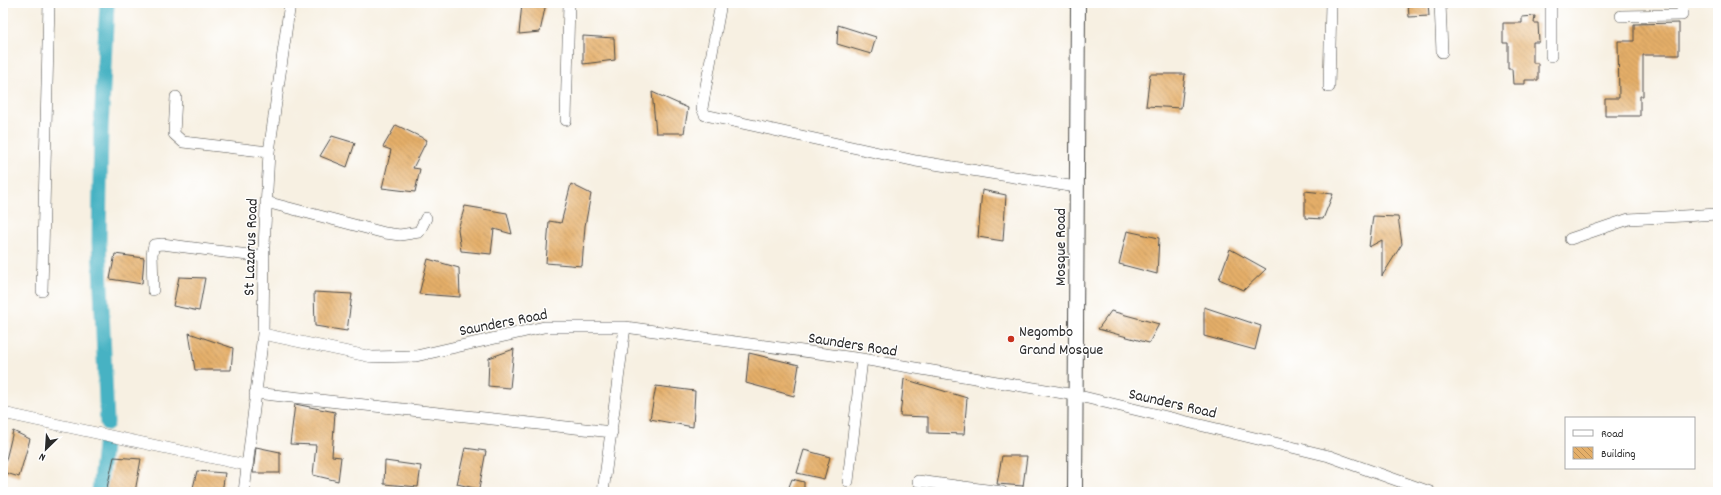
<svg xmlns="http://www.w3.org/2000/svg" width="1721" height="495" viewBox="0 0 1721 495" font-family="Dekko,sans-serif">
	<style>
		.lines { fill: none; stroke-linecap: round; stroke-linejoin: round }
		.canal { stroke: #46b2c3; stroke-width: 15 }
		.building { fill: url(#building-back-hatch) }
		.minor-casing { stroke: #4a4946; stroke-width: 12 }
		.tertiary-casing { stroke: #4a4946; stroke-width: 16 }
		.minor { stroke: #fff; stroke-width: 11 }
		.tertiary { stroke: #fff; stroke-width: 14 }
		.poi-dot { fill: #c8321e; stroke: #fff; stroke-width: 1.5 }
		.labels { text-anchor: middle; stroke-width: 3; stroke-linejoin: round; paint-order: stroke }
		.street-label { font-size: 16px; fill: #2b2b2b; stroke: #fff }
		.poi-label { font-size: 16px; fill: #2b2b2b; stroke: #fff; text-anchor: start }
	</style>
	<defs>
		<pattern id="building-back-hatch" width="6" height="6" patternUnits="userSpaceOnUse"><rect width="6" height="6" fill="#e5af69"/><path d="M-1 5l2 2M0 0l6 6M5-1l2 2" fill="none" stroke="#ba8f57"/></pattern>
	</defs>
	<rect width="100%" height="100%" fill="#fff"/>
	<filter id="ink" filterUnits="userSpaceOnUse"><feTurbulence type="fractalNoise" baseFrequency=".025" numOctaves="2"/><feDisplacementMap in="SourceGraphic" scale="8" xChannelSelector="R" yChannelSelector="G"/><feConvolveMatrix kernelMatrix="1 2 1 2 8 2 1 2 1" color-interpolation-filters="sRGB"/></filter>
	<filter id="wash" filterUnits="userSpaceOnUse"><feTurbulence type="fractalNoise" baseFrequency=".012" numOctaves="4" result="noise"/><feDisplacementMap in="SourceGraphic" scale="16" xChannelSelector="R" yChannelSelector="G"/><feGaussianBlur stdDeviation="0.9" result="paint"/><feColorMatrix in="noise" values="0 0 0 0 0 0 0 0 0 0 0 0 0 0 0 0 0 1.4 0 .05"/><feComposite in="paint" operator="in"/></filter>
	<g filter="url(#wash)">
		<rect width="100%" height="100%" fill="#f7f0e2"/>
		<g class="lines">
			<!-- canal -->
			<path class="canal" d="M107,423l-8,-181 2,-113 6,-126
				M99,492l5,-46"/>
		</g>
		<g id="blocks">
			<!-- building -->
			<path class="building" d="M522,3h24l-6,29 -21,2z
				M1408,3h20l1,13 -20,1z
				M1535,16l-1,7h4l1,19h-6v21h5v17h-13v4h-12l-1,-15h-4v-26h-5v-20h19v-6z
				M1679,23v32h-36v41h-3v20h-35v-18h14l-1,-57h16v-17z
				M838,25l38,12 -5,17 -34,-10z
				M583,36l31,2 1,22 -32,4z
				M1150,74h35l-4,34 -35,-2z
				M652,92l36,16 -4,25h-28z
				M396,125l31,15 -14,28 7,1 -5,23 -33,-4 9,-38 -8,-3z
				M332,136l23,7 -8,24 -27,-11z
				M571,184l20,10 -6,32 -3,40 -36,-3 3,-42 12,2z
				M982,190l24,5 -3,46 -25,-4z
				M1305,191l28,3 -10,25 -18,-1z
				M465,206l42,7 5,21 -18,-5 -3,25 -30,-3 -3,-22z
				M1373,216l25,1 4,27 -20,32v-36l-13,7z
				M1127,231l32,7 -2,36 -38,-10z
				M1230,249l36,20 -22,21 -25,-11z
				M115,254l29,4 -2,26 -32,-5z
				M428,259l31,9 1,29 -41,-3z
				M179,277l26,1 -6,33 -26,-5z
				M314,292l38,2 -5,37 -32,-5z
				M1204,307l57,19 -6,24 -51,-14z
				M1111,311l48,13 -10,19 -51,-14z
				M189,333l44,15 -2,22h-36z
				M514,349l-4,39 -22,-2 1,-28z
				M749,353l50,12 -5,31 -48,-13z
				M904,379l63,19 -3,36 -36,-1v-16l-28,-1z
				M656,386l39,5 -2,36 -43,-8z
				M295,404l40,8 -3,44 9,1 -3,24 -25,-6 3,-30 -26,-1z
				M13,431l17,8 -11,38 -16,-5z
				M256,447l24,5v21h-27z
				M465,448l21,3 -7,38 -22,-5z
				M804,450l26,7 -6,22 -27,-6z
				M1002,456h25l-4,30 -26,-2z
				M114,457l27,2 -6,33h-29z
				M385,461l36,5 -3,21 -34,-3z
				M197,471l28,2 -3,19h-30z
				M792,479l12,3v10h-17z"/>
		</g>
	</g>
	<g filter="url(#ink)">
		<use href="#blocks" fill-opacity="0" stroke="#4a4946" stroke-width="1"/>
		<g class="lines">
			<!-- minor casing -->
			<g class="minor-casing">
				<path id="minor" d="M721,3l-19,105 3,7 211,46 160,26
					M1440,3l2,49
					M1621,16l61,-1v-12
					M1551,56v-53
					M1329,87l2,-84
					M176,97l-2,37 9,8 86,10
					M566,120l3,-117
					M266,202l119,31 15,2 19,-3 7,-14
					M1570,239l59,-20 89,-5
					M153,290l-1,-36 2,-9 8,-1 102,13
					M42,291l7,-288
					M263,334l109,23 44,-1 128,-29h81l237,32 213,36 254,61 101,36
					M255,393l357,39
					M3,413l243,52
					M848,481l14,-122
					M918,481l84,11
					M244,492l19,-158 1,-88 5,-94 21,-149
					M603,492l22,-165"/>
			</g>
			<!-- tertiary casing -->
			<g class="tertiary-casing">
				<path id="tertiary" d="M1075,492l3,-489"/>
			</g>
			<!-- minor -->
			<use href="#minor" class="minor"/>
			<!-- tertiary -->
			<use href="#tertiary" class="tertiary"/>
		</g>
	</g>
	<!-- markers -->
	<circle class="poi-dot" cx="1011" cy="339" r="4"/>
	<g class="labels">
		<!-- street labels -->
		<g class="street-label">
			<text transform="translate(249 247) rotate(-88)" y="6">St Lazarus Road</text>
			<text transform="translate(1059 247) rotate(-90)" y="6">Mosque Road</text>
			<text transform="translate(503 321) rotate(-11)" y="6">Saunders Road</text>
			<text transform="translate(853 343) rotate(9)" y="6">Saunders Road</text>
			<text transform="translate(1173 402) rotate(13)" y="6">Saunders Road</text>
		</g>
		<!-- poi labels -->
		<g class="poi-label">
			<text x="1019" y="336">Negombo<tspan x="1019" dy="18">Grand Mosque</tspan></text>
		</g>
	</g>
	<!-- margin -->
	<rect width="1721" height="495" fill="none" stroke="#fff" stroke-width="16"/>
	<!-- legend -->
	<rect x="1565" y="417" width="130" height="52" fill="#ffffff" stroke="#aaaaaa"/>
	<rect x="1573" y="430" width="20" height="6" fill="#ffffff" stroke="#aaaaaa"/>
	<text x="1601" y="437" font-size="12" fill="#2b2b2b">Road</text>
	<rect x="1573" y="447" width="20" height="12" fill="url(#building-back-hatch)" stroke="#aaaaaa"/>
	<text x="1601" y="457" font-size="12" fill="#2b2b2b">Building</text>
	<!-- north arrow -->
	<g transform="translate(46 449) rotate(205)" stroke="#ffffff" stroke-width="3" paint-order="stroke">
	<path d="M0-3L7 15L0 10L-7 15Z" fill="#2b2b2b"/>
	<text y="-6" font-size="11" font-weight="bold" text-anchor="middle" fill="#2b2b2b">N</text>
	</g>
</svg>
